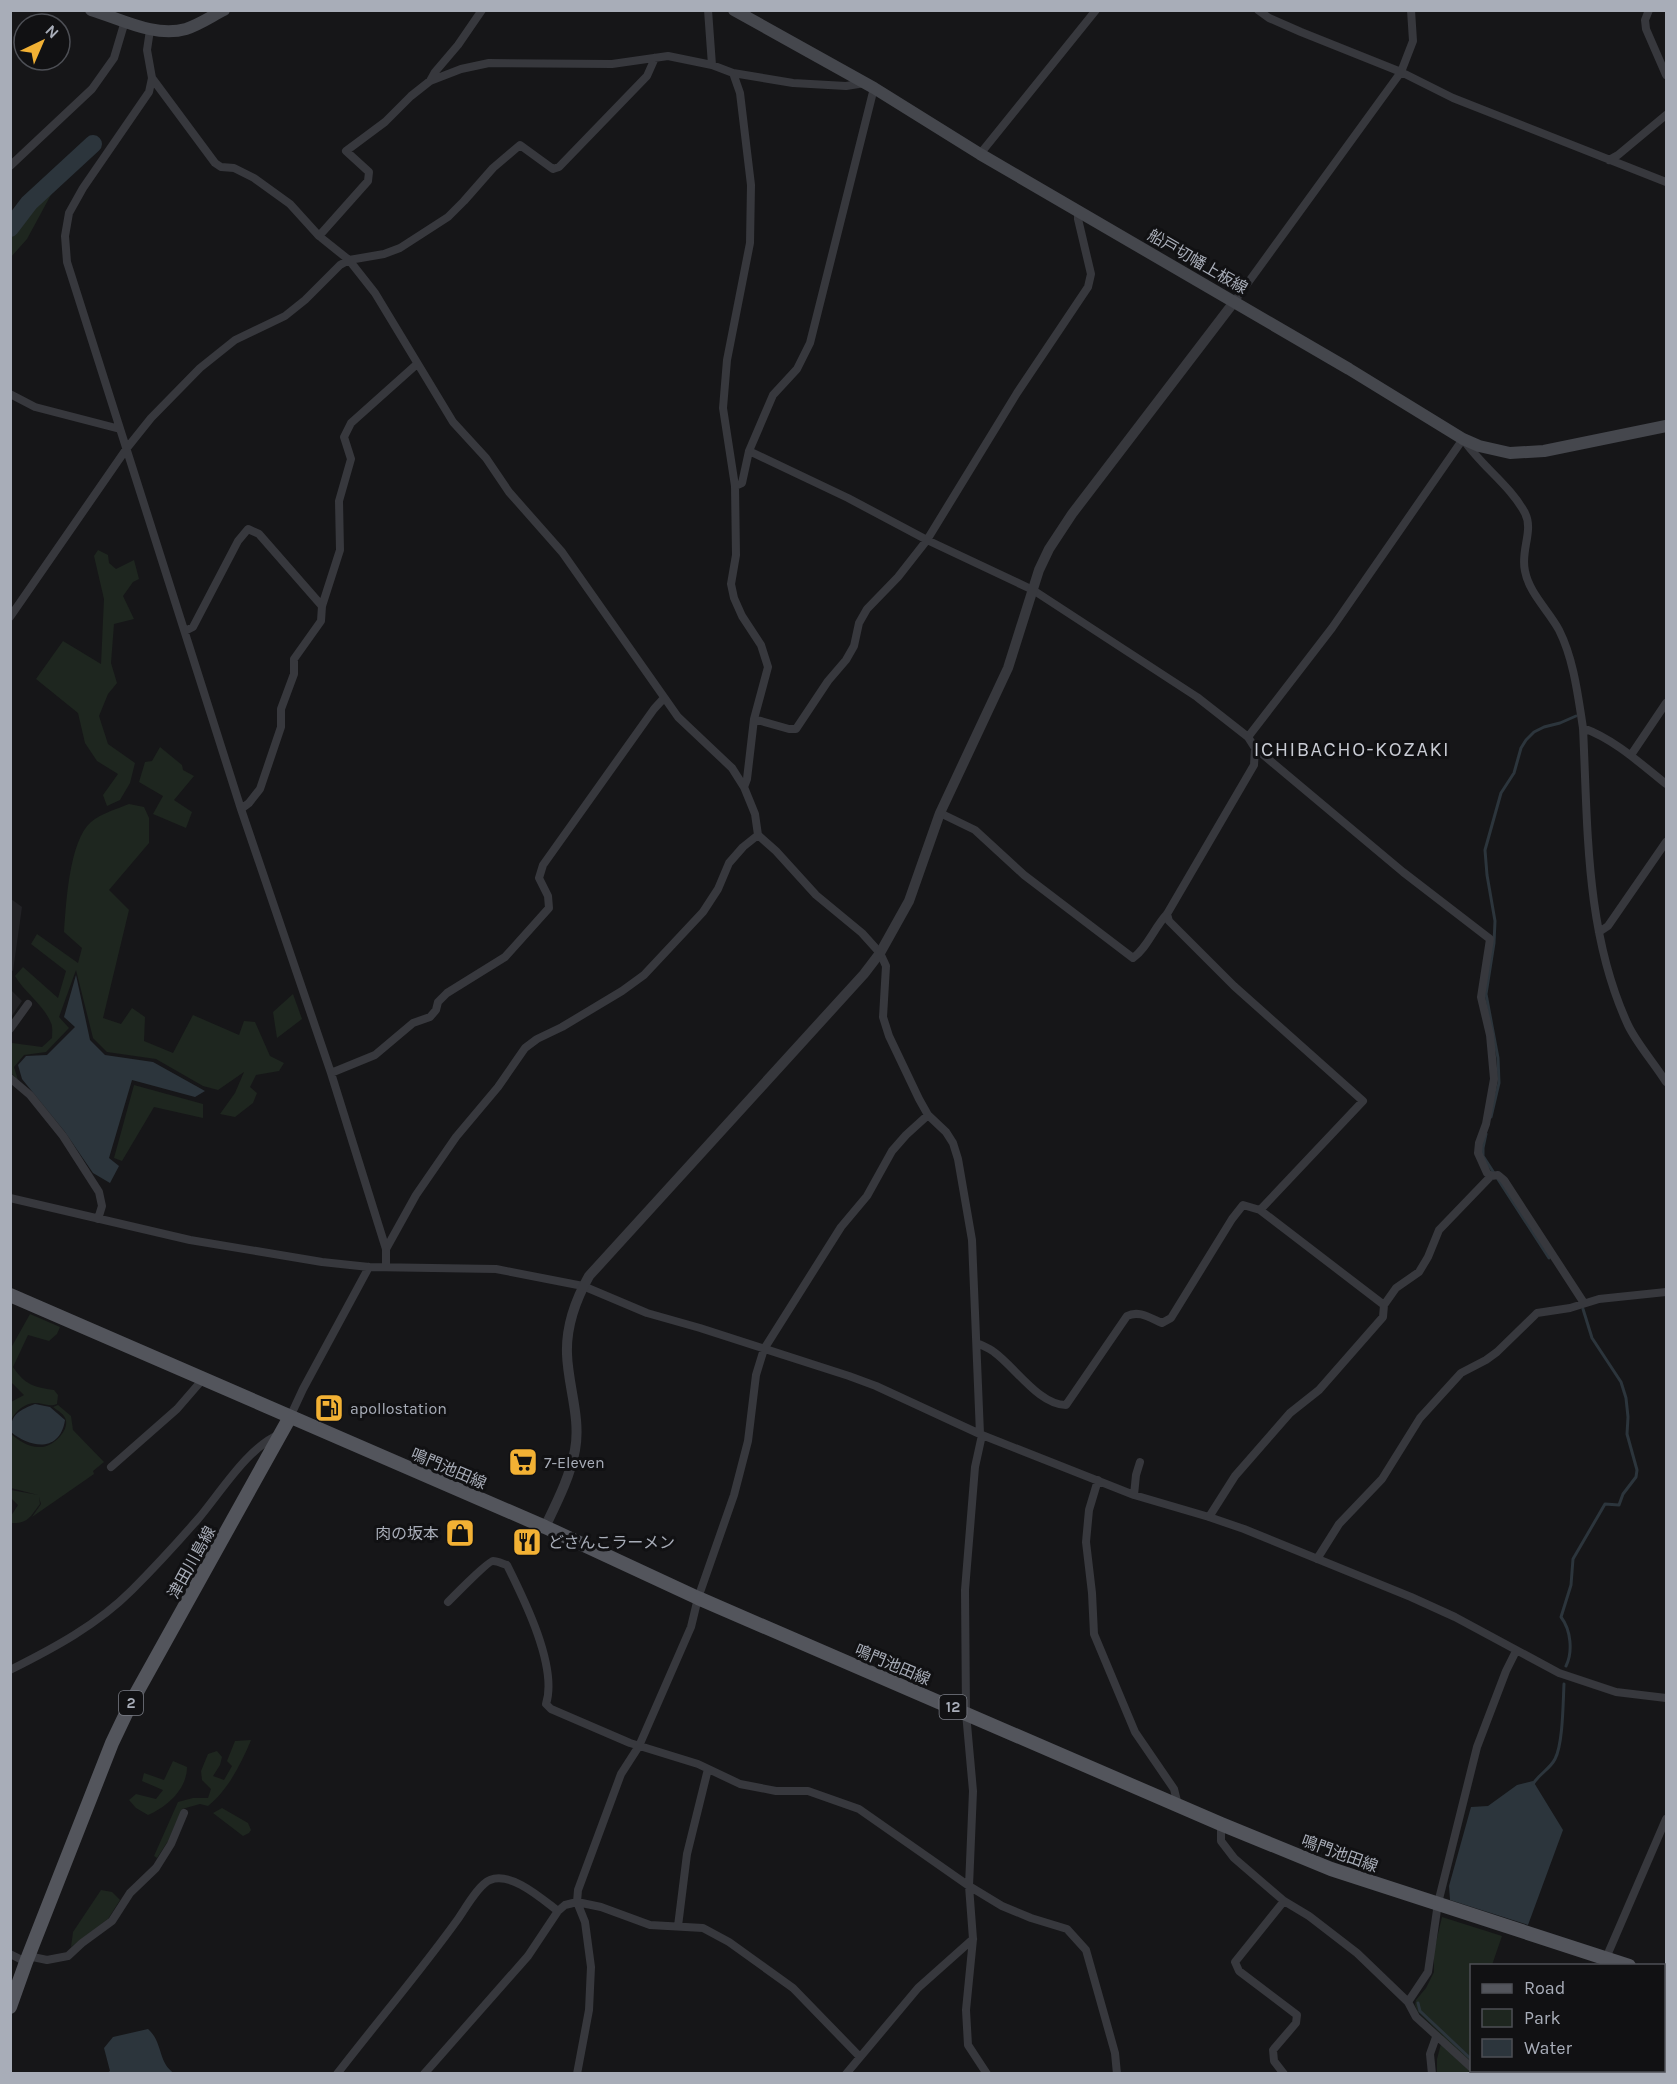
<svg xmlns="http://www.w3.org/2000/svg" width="1677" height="2084" viewBox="0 0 1677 2084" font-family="Karla,'Noto Sans JP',sans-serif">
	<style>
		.built { fill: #222225 }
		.green { fill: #1e261f }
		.water { fill: #2c353c }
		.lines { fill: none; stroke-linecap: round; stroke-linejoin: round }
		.stream { stroke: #2c353c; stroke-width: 3 }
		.river { stroke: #2c353c; stroke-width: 18 }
		.minor { stroke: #37383d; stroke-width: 8 }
		.tertiary { stroke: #37383d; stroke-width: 10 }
		.secondary { stroke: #45474d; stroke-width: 12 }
		.primary { stroke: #53555c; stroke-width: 14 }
		.labels { text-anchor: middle; stroke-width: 6; stroke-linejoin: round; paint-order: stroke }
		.shield { fill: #111113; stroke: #7b7e86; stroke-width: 1.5 }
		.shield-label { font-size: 15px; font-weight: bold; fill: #a8adb8 }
		.street-label { font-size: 16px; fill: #a8adb8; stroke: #111113 }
		.poi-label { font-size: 16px; fill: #a8adb8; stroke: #111113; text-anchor: start }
		.quarter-label { font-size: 20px; letter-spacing: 1.5px; fill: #c9ccd4; stroke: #111113 }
	</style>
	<rect width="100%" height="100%" fill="#161618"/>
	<!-- built -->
	<path class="built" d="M11,899l11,8 -9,64 -3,-1z
		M11,990l11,11 -11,16z"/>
	<!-- green -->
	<path class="green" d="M49,189l4,2 -26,48 -16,18v-21l20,-29z
		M98,550l10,5 1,8 7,6 18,-9 5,19 -6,3 -10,14 11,23 -20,5 -3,39 6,20 -9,11 -9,22 9,28 27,19 -5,20 -10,17 -13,6 -4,-11 15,-21 -21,-13 -12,-18 -7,-30 -42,-34 27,-38 38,23 3,-65 -10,-43z
		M160,747l22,18 1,5 11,6 -20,24 18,12 -6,16 -33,-14 10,-18 -24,-14 6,-20 7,-1z
		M129,804l15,3 5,11v25l-40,47 20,20 -26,108 18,6 11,-16 13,9 -1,24 29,12 20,-38 46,20 5,-14 11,1 15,34 14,7 -5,8 -23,4 -6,12 7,6 -4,10 -18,14 -15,-3 15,-21 9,-21 -26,18 -15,-4 -47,-27 -49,-7 -14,-14 -17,-68 -17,47 10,11 -23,24 -22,3 -10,12 4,13 -7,-7 1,-30 30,4 10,-9c0,-5 1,-11 -1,-15 -7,-18 -27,-31 -36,-47l8,-9 35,31 8,-27 -35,-27 6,-10 41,29 4,-15 -18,-16c2,-27 5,-91 27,-110 11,-9 26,-13 38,-18z
		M293,994l9,25 -25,19 -4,-26z
		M134,1085l69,19v14l-49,-11 -32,54 -8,-3z
		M30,1314l30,13 -3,7 -8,7 -21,-6 -15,32c12,18 21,20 41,23l4,5 -1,9c-7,3 -11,0 -19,-1 -12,-1 -22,7 -27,17v-18l13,-7 -13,-13v-34z
		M58,1405l13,11 2,14 31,32 -11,9 1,3 -62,43 9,-13 -2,-7 1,7c-10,13 -12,20 -29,19v-7l7,-11 -7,-7v-8l27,5 -27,-7v-54c8,7 19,14 30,13 11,0 27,-15 25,-26 -1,-7 -8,-10 -13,-14z
		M251,1740c-10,24 -23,50 -43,66l-8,-2 -18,5 -14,32 -11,17 -3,-2 24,-54 15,-4h15l3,-9 -9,-9 -1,-9 7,-17 9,-3 5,6 -2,8 -7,11 11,4 8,-14 -5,-5 8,-20z
		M173,1761l14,6c0,22 -20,40 -39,48l-12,-7 -7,-8 7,-6 20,5 7,-9 -21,-9 2,-8 20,7z
		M222,1808l26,15 3,7 -2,3 -6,3 -30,-23z
		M101,1890l11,2 8,8 -12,19 -37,28 2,-15z
		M1442,1917l60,19 -10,29 -20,1v104l38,1 -2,3 -71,-1v-14l6,-23 -25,-24 -3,-7 1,-5 10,-12 8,-16v-21z"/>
	<!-- water -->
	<path class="water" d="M76,975l14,65 15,15 48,7 52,29 -10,6 -63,-17 -23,78 10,8 -9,17 -17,-10 -28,-41 -43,-53 -4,-14 8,-9 21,-1 28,-28 -11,-10z
		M35,1404l15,3 15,13c-5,33 -35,28 -54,12 -1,-18 9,-22 24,-28z
		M1533,1781l30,49 -35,95 -78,-25 -1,-14 22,-79 17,-1 29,-21z
		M148,2029c15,13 10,34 26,44h-67l3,-2 -6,-23 9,-11z"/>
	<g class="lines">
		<!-- stream -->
		<path class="stream" d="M1491,1117l8,-34 -1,-25 -12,-64 8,-51 1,-22 -8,-46 -2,-25 16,-57 13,-20 7,-25 5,-8 8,-8 10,-5 16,-4 16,-7
			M1486,1134l-3,14v8l66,102
			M1566,1666c7,-14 5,-36 -5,-49l10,-32 2,-26 32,-55 14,1 4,-11 13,-17 1,-7 -10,-36 1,-17 -2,-19 -5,-16 -29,-44 -9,-29
			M1533,1784c6,-10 17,-15 22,-25 8,-15 8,-56 9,-75
			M1418,2003l2,8 52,49
			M1483,2070l3,4"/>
		<!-- river -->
		<path class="river" d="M10,228l19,-25 64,-59"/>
		<!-- minor -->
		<path class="minor" d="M708,10l4,55
			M1258,10l11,8 32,14 100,40 52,26 213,84
			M1649,10l-4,10 1,9 20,46
			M150,30l-3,20 5,28 -3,14 -66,96 -14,25 -4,23 2,26 174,547 90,264 55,176v18
			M733,73l7,20 11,92 -1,58 -23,117 -4,48 12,78 1,69 -5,29 3,14 8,18 19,29 7,22 -14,52 -7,60 -3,8
			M152,78l63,85 6,4 13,1 20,10 36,26 29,32 30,24 26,33 78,129 33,36 23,34 53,60 116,165 54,51 12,19 11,27 3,21 18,16 40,44 46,38 18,20 6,13 -3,51 6,19 30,63 9,16 18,17 7,11 5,16 14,81 8,194
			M430,81l5,-9 23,-27 24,-35
			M980,154l116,-144
			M1609,160l9,-5 48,-40
			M10,166l82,-77 22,-31 11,-37
			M319,236l49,-55 1,-9 -23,-21 39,-29 26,-26 19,-15 31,-12 28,-6 123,1 56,-8 44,9 21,8 60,10 53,3 19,-3
			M1234,302l167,-230 12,-31 -2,-31
			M10,394l25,13 85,22
			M749,451l99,47 79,42 106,50 164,107 51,40 7,11 148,124 87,67 -9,58 9,38 4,44 -8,45 -7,19 -1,10 9,20 4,3
			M735,486l7,-3 7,-32 24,-56 24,-26 13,-26 64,-255
			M10,617l117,-169 24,-30 49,-50 35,-28 50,-24 20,-16 35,-35 9,-5 35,-6 16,-6 48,-31 16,-16 29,-33 27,-23 33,24 6,-2 88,-91 8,-18
			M185,631l8,-4 45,-86 10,-12 11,5 63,72
			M754,719l35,10h7l32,-48 18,-21 8,-14 5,-23 8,-14 31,-32 29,-37 90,-147 71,-106 3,-13 -13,-55v-9
			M1583,728c31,11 58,36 83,56
			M1248,737l84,-109 131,-189c18,27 47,46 62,74 9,18 -5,38 0,58 4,22 24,40 34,59 15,30 19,66 24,98 5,100 2,204 45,297 9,19 27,39 38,57
			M1631,755l35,-52
			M241,809l8,-6 11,-14 21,-62v-18l13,-35v-15l27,-38 1,-15 18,-56 -1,-49 12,-42 -7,-22 7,-14 66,-59
			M940,813l35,17 49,45 109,83c14,-10 21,-30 34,-44l87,-149 1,-17
			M1167,914l2,7 65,65 129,115 -103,109
			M1599,932l9,-6 58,-84
			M10,1029l18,-25
			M331,1073l44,-18 38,-32 17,-6 6,-7 2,-8 9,-9 58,-36 44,-49 -1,-12 -9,-18 4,-13 111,-156 10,-11
			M10,1078l20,17 33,41 36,56 3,14 -4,13
			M10,1198l180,42 132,22 47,5 127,2 87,17 64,27 53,15 149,48 27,10 106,49 152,60 75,22 35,12 167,68 44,20 104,56 57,19 50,6
			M386,1249l30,-54 40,-58 42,-50 27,-39 12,-9 25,-12 60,-36 22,-16 59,-63 15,-23 11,-26 14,-16 15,-12
			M977,1343c6,3 12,5 17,9 21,15 45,53 72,53l61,-89c12,-6 23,2 35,7l9,-5 61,-99 11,-14 17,5 124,95
			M290,1417l13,-28 66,-122
			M982,1435l-7,32 -10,123 1,123 7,78 -4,95 4,53 -7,71 2,35 19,29
			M111,1467l66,-58 26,-30
			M1098,1480l-9,30 -3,32 6,51 2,41 41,98 39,57 4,16
			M1134,1495l2,-20 4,-13
			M1209,1517l26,-41 55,-63 29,-23 64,-73 1,-12 12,-17 23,-16 9,-15 11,-27 52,-54 7,-1 6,5 80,123
			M1317,1559l22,-35 43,-45 38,-61 41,-45 25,-13 11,-8 37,-36 3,-3 33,-5 29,-9 67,-7
			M448,1602c7,-7 40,-41 45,-41 5,0 10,3 14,4 17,34 51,102 39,139l5,5 79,34 68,21 42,20 36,7h32l51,18 110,77 33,20 29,12 36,11 19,21 29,103 2,21
			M10,1670c44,-22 87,-45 122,-80 23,-23 45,-47 66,-71 23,-27 49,-71 82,-85
			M1221,1824v17l13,17 50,43 25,15 48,37 51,49 8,15 56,51
			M1284,1901l-49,61 4,9 58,44 -1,8 -23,27 1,11 10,13
			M678,1926l9,-72 21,-85
			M10,1954l16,8
			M28,1956l19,4 21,-4 14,-13 30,-22 18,-28 26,-25 15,-24 13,-31
			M1606,1958l60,-139
			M1408,2002l20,-30 10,-69 39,-156 29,-76 10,-20
			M1664,2007l2,-3
			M337,2074c40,-52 83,-102 121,-155 7,-10 21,-35 32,-39 21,-9 52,19 68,31
			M424,2074l104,-118 30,-45 7,-6 12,-3 24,5 49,18 53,3 26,14 64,46 67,69
			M577,2074l12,-64 2,-43 -6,-45 -8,-20 1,-12 43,-116 18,-28 52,-119 7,-29 36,-103 14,-54 8,-66 8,-26 77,-122 26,-31 25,-45 14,-16 22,-20
			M846,2074l72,-86 55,-49
			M1432,2074l-2,-20 6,-17
			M1566,2074l4,-4"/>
		<!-- tertiary -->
		<path class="tertiary" d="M545,1527c12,-25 25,-50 30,-77 6,-32 -7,-64 -8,-96 -1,-27 9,-55 22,-78l275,-302 16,-21 29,-52 31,-88 68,-145 31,-98 10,-21 23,-35 162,-212"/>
		<!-- secondary -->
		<path class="secondary" d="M91,10c30,9 64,28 95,19 13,-4 26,-13 38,-19
			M734,10l140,78 106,66 369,215 114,70 16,7 31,7 34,-2 122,-25"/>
		<!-- primary -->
		<path class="primary" d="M10,1295l535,232 153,71 523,226 110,45 298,97
			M1664,1977l2,1
			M10,2007l16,-45 86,-219 20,-42 158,-284"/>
	</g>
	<!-- icons -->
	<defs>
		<g id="fuel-square" transform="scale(1.5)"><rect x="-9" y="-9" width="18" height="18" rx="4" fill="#f2b134" stroke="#111113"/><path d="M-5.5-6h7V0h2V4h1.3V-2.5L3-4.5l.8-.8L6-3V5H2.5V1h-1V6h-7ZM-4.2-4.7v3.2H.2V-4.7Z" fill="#111"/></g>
		<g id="supermarket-square" transform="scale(1.5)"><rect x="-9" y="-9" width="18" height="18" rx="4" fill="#f2b134" stroke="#111113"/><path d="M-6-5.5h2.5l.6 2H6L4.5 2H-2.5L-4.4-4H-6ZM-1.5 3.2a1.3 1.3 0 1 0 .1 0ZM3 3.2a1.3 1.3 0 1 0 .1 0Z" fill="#111"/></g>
		<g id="shop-square" transform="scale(1.5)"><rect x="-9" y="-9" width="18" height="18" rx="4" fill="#f2b134" stroke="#111113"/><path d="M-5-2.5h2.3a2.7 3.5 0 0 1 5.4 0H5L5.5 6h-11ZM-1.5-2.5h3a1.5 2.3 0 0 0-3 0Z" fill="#111"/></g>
		<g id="restaurant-square" transform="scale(1.5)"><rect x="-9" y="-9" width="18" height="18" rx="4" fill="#f2b134" stroke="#111113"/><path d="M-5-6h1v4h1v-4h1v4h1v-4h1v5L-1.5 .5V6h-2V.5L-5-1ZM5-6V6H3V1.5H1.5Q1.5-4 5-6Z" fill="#111"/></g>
	</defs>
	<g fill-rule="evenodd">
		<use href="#fuel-square" x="329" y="1408"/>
		<use href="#supermarket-square" x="523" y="1462"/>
		<use href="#shop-square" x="460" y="1533"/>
		<use href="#restaurant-square" x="527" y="1542"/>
	</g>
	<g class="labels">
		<!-- shield labels -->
		<g class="shield">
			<rect x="119" y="1691" width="24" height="24" rx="4.5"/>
			<rect x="939.5" y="1695" width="27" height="24" rx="4.5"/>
		</g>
		<g class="shield-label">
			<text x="131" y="1708">2</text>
			<text x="953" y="1712">12</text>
		</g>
		<!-- street labels -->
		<g class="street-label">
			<text transform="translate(1198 261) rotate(30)" y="6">船戸切幡上板線</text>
			<text transform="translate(449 1468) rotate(23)" y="6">鳴門池田線</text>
			<text transform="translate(191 1562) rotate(-61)" y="6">津田川島線</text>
			<text transform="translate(893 1664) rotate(23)" y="6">鳴門池田線</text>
			<text transform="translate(1340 1853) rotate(20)" y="6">鳴門池田線</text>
		</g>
		<!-- poi labels -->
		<g class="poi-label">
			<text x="350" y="1414">apollostation</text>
			<text x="544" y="1468">7-Eleven</text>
			<text x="439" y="1539" text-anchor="end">肉の坂本</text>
			<text x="548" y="1548">どさんこラーメン</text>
		</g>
		<!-- quarter labels -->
		<g class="quarter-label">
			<text x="1352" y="756">ICHIBACHO-KOZAKI</text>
		</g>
	</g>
	<!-- border -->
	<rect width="1677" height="2084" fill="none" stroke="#a8adb8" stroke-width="24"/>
	<!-- legend -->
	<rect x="1470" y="1964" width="195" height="108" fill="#111113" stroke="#4d4f55" stroke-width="1.5"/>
	<rect x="1482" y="1984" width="30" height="9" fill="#53555c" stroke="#4d4f55" stroke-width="1.5"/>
	<text x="1524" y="1994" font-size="18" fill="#a8adb8">Road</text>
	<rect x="1482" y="2009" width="30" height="18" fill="#1e261f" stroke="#4d4f55" stroke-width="1.5"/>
	<text x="1524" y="2024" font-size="18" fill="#a8adb8">Park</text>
	<rect x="1482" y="2039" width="30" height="18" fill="#2c353c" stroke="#4d4f55" stroke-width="1.5"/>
	<text x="1524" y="2054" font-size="18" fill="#a8adb8">Water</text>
	<!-- north arrow -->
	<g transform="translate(42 42) rotate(44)"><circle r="28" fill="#111113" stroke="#4d4f55" stroke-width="1.5"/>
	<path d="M0-4.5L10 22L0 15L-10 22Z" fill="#f2b134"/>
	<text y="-9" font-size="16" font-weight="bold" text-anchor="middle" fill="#a8adb8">N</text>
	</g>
</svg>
